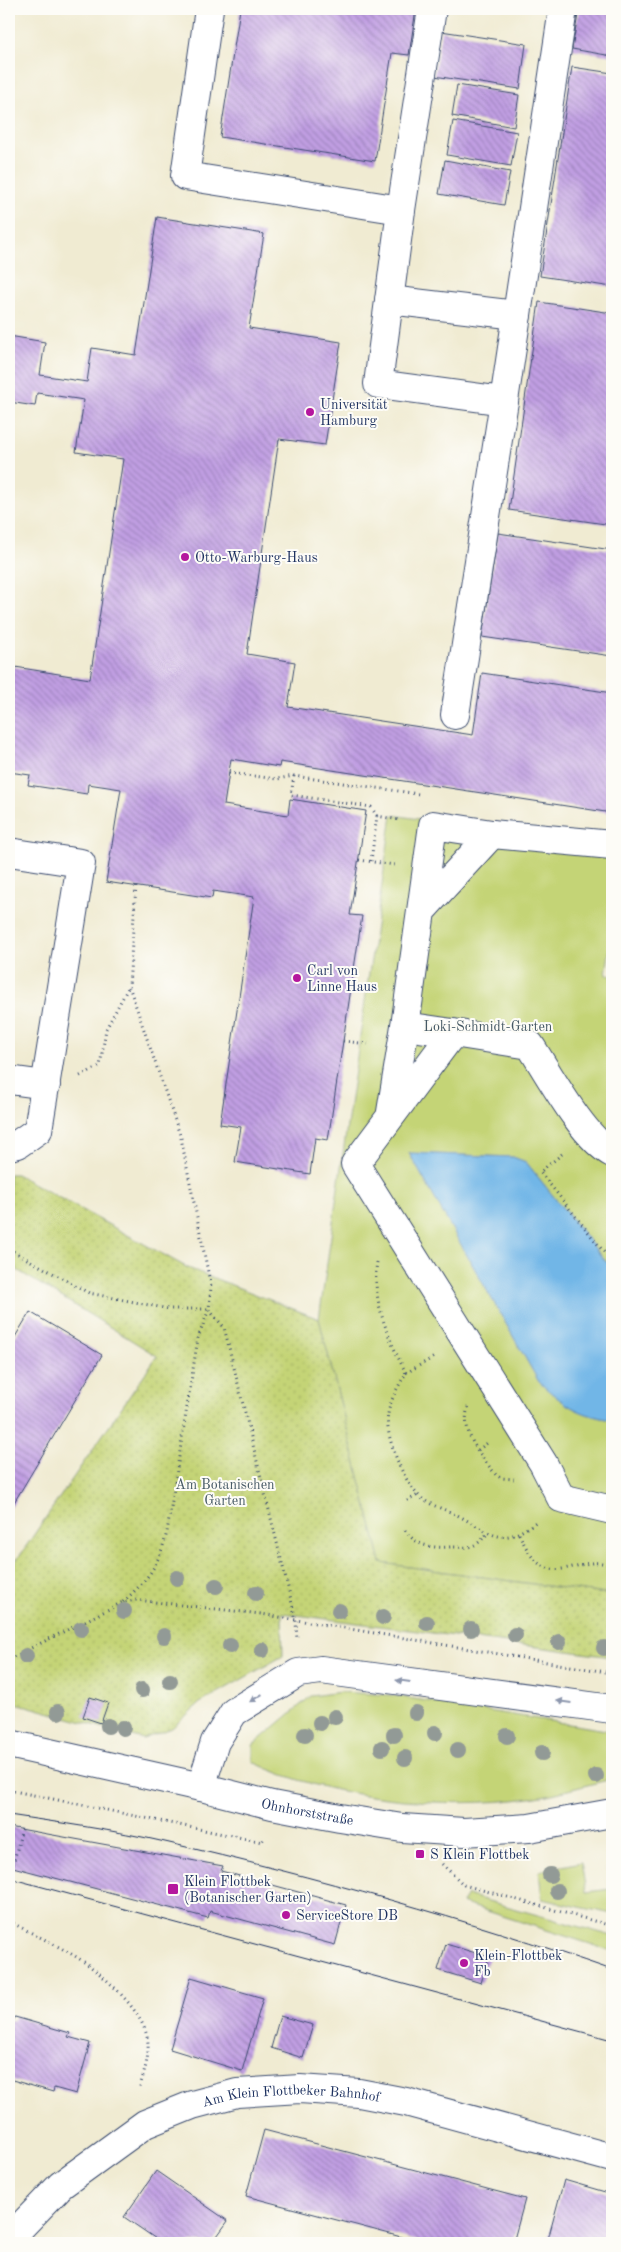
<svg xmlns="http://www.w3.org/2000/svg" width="621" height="2252" viewBox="0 0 621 2252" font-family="'Old Standard TT',serif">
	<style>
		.green { fill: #c4d476; stroke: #70826a }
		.park { fill: url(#park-dots); stroke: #70826a }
		.water { fill: #71b6e7; stroke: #4672a2 }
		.building { fill: url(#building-back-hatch) }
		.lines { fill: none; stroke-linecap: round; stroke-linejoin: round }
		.minor-casing { stroke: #3b4b6f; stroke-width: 30 }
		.path { stroke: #3b4b6f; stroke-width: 3; stroke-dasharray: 1 4; stroke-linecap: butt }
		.minor { stroke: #fff; stroke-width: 28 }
		.tram { stroke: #1b2f5e; stroke-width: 1 }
		.tree { fill: #929a96 }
		.oneway { fill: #8d97ae }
		.poi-dot { fill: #b5179e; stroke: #fdfcf7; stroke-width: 2 }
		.labels { text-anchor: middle; stroke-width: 4; stroke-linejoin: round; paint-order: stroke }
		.poi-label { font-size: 14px; fill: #1b2f5e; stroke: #fdfcf7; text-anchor: start }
		.park-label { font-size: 14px; fill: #455864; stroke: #fdfcf7 }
		.street-label { font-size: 14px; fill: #1b2f5e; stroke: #fdfcf7 }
	</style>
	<defs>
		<pattern id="park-dots" width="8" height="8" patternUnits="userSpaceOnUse" patternTransform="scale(1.25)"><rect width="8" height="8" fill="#c4d476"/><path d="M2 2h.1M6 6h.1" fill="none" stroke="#a8b668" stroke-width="1.8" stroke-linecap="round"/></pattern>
		<pattern id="building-back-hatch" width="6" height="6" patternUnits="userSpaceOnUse" patternTransform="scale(1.25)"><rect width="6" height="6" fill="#c19fe3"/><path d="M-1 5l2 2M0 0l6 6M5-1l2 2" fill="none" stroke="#9c82bb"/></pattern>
	</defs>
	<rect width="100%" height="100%" fill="#fdfcf7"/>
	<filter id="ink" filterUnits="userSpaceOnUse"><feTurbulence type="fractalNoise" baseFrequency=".02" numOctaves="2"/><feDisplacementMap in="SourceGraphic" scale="10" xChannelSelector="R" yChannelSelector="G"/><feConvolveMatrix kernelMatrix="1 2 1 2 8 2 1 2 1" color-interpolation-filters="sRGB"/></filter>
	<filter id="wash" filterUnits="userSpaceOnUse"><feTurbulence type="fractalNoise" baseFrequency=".0096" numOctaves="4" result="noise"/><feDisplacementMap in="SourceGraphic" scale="20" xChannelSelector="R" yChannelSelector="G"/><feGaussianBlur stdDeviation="1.12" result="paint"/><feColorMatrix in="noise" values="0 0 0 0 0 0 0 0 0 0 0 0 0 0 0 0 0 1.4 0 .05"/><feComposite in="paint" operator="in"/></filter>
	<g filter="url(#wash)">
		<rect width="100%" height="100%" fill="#f0ebd2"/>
		<!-- green -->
		<path class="green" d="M392,815l220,32v86l-6,41 6,1v288l-6,-1 -80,-100 -13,-5 -104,-4 130,229c24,22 40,33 73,38v175l-231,-32 -62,-244z
			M341,1692l49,3 222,36v48c-27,6 -54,15 -82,19 -82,12 -203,1 -277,-36v-17l58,-49z
			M581,1862l5,30 26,-3v25l-70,-15 -3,-28z
			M467,1895l145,41v15l-150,-48z"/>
		<!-- park -->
		<path class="park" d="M9,1174h7l172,94 131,51 62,244 231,32v62l-330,-44 1,43 -83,47 -28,25 -29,11 -134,-38v-130l148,-215 -148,-91z"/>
		<!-- water -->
		<path class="water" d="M409,1153l104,4 13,5 80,100 6,1v157c-34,-5 -49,-16 -73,-38z"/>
		<g id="blocks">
			<!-- building -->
			<path class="building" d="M240,9h176l-7,46 -17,-2 -17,108 -155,-24z
				M579,9h33v47l-40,-7z
				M441,31l85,13 -6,45 -86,-13z
				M572,67l40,6v214l-72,-11z
				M457,85l62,10 -5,32 -62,-11z
				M453,121l64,11 -6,34 -64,-11z
				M445,160l65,12 -6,33 -65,-11z
				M157,217l107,17 -15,94 92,14 -16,103 -46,-6 -32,215 48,8 -7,45 185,28 9,-62 130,20v120l-332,-51 -1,5 -48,-8 -7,46 64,10 2,-16 76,12 -16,104 12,1 -34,224 -13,-2 -5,36 -75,-12 6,-35 -21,-3 34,-227 -41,-6 -1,7 -106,-16 15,-93 -33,-5 -1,10 -59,-9 2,-10 -21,-3v-106l81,13 33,-220 -47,-7 8,-52 -47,-7 -2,13 -26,-4v-66l36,6 -5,33 47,7 5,-34 44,7z
				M539,302l73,11v212l-103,-15z
				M498,533l114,17v106l-130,-19z
				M30,1312l72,43 -93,156v-164z
				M90,1697l18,6 -7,20 -18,-6z
				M9,1827l214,39 -2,5 125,34 -11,40 -125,-34 -2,7 -199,-52z
				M446,1944l43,13 -8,26 -43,-13z
				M191,1977l72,21 -21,73 -72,-22z
				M280,2016l33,9 -10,33 -32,-10z
				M15,2017l55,16 -2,4 22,6 -14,51 -22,-6 -1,4 -44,-13v-59l4,1z
				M264,2130l261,69 -12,44h-89l-178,-47z
				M156,2171l72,50 -16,22h-50l-38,-26z
				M564,2180l48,14v49h-65z"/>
		</g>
	</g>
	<g filter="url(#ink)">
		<use href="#blocks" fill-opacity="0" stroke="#3b4b6f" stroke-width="1"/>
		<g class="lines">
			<!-- minor casing -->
			<g class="minor-casing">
				<g id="minor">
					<path d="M209,9l-24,167 216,34"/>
					<path d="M432,9l-31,201 -23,174 126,17 59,-392"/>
					<path d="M389,300l128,15"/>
					<path d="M455,715l49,-314"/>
					<path d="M492,834l120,11"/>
					<path d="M9,852l72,11 -43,267 -20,14 -9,2"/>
					<path d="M405,1026l28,-201 59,9 -69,75"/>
					<path d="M9,1080l37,5"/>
					<path d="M391,1112l14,-86 48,7"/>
					<path d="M612,1153c-29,-15 -63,-79 -82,-108l-77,-12 -98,131 188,299 18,35 51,12"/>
					<path id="s1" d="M9,1744l192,43 71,18 68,13 62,10 62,4 65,-4 83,-15"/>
					<path d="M201,1787l14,-45 19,-30 64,-39 23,-3 291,39"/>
					<path id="s2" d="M9,2239l52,-54 84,-61 47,-19 45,-12 63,-4 59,4 47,9 206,56"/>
				</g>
			</g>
			<!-- path -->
			<path class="path" d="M229,773l48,6 17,-3 125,18
				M294,776l-3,19 80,12 6,9
				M359,860l36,5
				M371,861l6,-45 23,4
				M343,1041l25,3
				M80,1076l20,-10 6,-37 23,-43
				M562,1154l-22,18 68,85h4
				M9,1249l80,44 80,16h40
				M377,1262c-6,37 12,78 29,111 -7,12 -16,27 -18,41 -4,21 15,66 30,81 11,11 28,14 41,21 34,18 41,33 78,5
				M209,1310l15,17 72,293 1,20
				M406,1373l30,-17
				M468,1407c-8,26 14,50 28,68l5,3 13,1
				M607,1439l5,1
				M478,1450l12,-9
				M407,1501l11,-6
				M405,1530c11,17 28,18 46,17 7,0 15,1 21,-1 6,-2 11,-7 15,-12
				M519,1534c5,9 9,19 16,26 24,24 49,-7 77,6
				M123,1602c26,-24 35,-35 44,-70l31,-194 11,-29 2,-22 -30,-149 -52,-152 7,-100
				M9,1659l114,-57 14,-2 124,14 351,59
				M9,1790l253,52 2,-5
				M9,1862l5,1
				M442,1864l22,21 148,41
				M12,1869l10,-40
				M9,1921c25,14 54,26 78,43 22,16 60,51 61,80 1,16 -5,31 -9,46"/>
			<!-- minor -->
			<use href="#minor" class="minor"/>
			<!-- tram -->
			<path class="tram" d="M9,1815c52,8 105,15 156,27 151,35 301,77 447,128
				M9,1878l603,162"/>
		</g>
		<!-- trees -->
		<g class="tree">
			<circle cx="177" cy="1578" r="8"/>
			<circle cx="216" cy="1586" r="8"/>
			<circle cx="256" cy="1593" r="8"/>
			<circle cx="124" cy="1611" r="8"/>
			<circle cx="339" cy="1611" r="8"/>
			<circle cx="383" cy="1617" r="8"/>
			<circle cx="427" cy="1623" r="8"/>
			<circle cx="81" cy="1629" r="8"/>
			<circle cx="471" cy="1629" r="8"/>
			<circle cx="515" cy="1635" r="8"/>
			<circle cx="164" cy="1636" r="8"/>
			<circle cx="559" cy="1642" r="8"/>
			<circle cx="230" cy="1646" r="8"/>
			<circle cx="604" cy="1648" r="8"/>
			<circle cx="262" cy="1650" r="8"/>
			<circle cx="26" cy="1656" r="8"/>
			<circle cx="170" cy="1681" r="8"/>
			<circle cx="142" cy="1690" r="8"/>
			<circle cx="58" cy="1712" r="8"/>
			<circle cx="416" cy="1713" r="8"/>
			<circle cx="335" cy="1717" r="8"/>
			<circle cx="320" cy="1723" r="8"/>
			<circle cx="108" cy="1726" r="8"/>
			<circle cx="123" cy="1728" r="8"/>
			<circle cx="435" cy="1733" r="8"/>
			<circle cx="305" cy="1735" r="8"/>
			<circle cx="394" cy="1735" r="8"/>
			<circle cx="507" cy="1736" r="8"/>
			<circle cx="382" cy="1748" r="8"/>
			<circle cx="458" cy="1750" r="8"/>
			<circle cx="542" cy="1753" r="8"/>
			<circle cx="405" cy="1758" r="8"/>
			<circle cx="596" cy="1776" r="8"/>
			<circle cx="550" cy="1875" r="8"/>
			<circle cx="557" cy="1891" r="8"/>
		</g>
		<!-- one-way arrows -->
		<defs><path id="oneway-solid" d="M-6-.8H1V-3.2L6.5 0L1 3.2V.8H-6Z" transform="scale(1.25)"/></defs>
		<g class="oneway">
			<use href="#oneway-solid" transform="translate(403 1681) rotate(-173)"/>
			<use href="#oneway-solid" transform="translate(256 1698) rotate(149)"/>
			<use href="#oneway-solid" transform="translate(564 1702) rotate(-172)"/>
		</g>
	</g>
	<!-- markers -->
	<g class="poi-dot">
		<circle cx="310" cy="412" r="5"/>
		<circle cx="185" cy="557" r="5"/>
		<circle cx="297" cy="978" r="5"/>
		<rect x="415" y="1849" width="10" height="10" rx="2.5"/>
		<rect x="167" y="1883" width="12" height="12" rx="2.5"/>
		<circle cx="286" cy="1915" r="5"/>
		<circle cx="464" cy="1963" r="5"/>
	</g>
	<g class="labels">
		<!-- poi labels -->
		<g class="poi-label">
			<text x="320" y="409">Universität<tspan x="320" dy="16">Hamburg</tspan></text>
			<text x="195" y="562">Otto-Warburg-Haus</text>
			<text x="307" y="975">Carl von<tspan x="307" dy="16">Linne Haus</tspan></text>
			<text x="430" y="1859">S Klein Flottbek</text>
			<text x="184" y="1886">Klein Flottbek<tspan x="184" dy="16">(Botanischer Garten)</tspan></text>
			<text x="296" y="1920">ServiceStore DB</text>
			<text x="474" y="1960">Klein-Flottbek<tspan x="474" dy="16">Fb</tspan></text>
		</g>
		<!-- park labels -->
		<g class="park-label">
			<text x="488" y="1031">Loki-Schmidt-Garten</text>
			<text x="225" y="1489">Am Botanischen<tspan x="225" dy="16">Garten</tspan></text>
		</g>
		<!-- street labels -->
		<g class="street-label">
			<text dy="5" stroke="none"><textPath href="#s1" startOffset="306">Ohnhorststraße</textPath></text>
			<text dy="5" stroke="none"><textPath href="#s2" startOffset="330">Am Klein Flottbeker Bahnhof</textPath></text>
		</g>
	</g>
	<!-- margin -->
	<rect width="621" height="2252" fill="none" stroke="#fdfcf7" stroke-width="30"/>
</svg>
